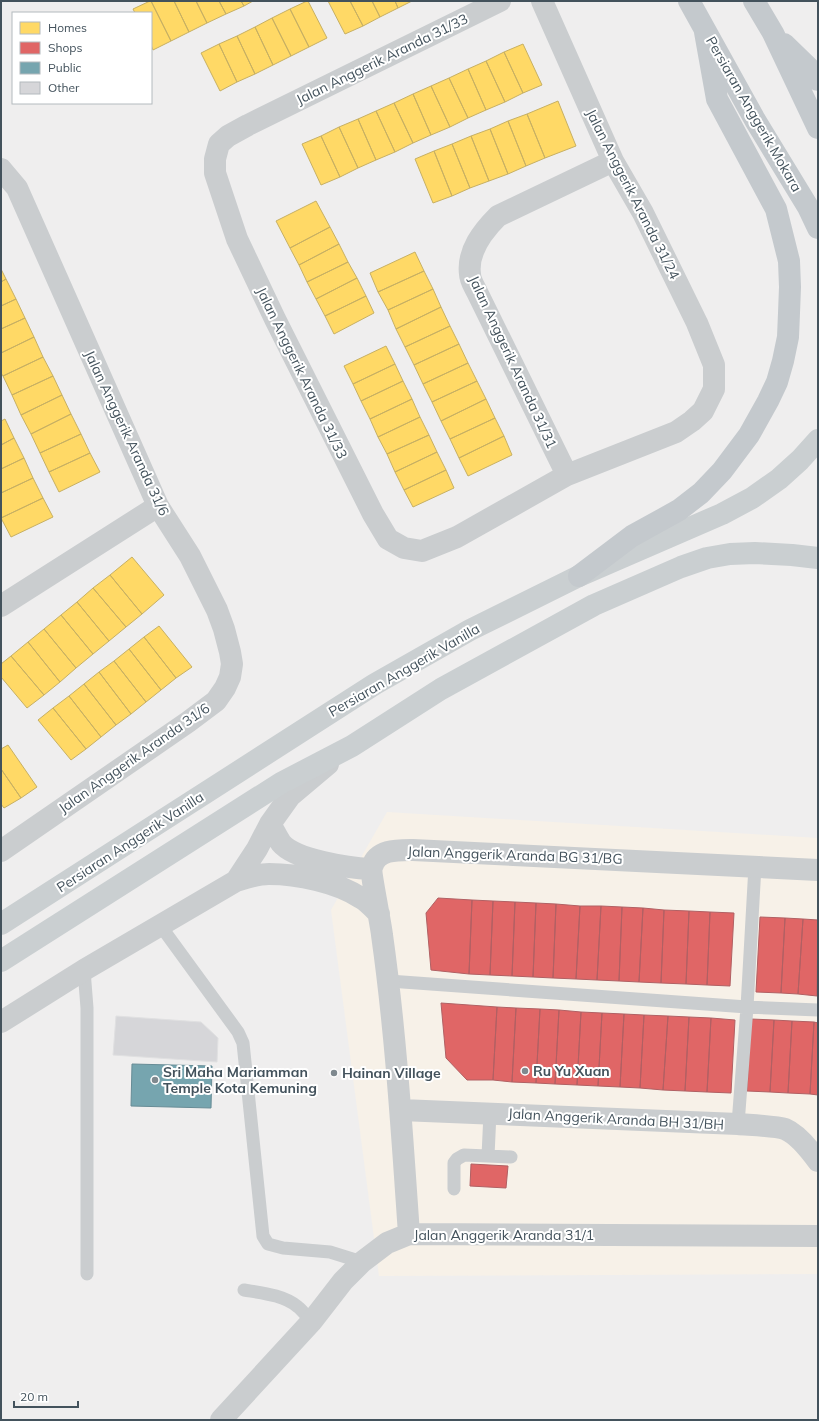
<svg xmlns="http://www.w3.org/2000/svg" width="819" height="1421" viewBox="0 0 819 1421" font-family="Mulish,sans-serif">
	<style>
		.commercial { fill: #f7f1e8 }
		.homes { fill: #ffd966; stroke: #c7b063 }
		.shops { fill: #e06666; stroke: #b16063 }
		.public { fill: #76a5af; stroke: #678c96 }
		.building { fill: #d6d6d9; stroke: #e0e0e1 }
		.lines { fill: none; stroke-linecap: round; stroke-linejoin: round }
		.lane { stroke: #cacdcf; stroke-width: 13 }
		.street { stroke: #cacdcf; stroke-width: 22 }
		.secondary { stroke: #cacfd1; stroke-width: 22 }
		.primary { stroke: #c4c9cd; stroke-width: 22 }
		.poi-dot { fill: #7f898f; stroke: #fff; stroke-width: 1.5 }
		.labels { text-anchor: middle; stroke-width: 4; stroke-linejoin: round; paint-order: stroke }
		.street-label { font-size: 14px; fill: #43525c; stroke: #fff }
		.poi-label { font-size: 14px; font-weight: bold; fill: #43525c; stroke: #fff; text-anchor: start }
	</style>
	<rect width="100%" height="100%" fill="#efeeee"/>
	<!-- commercial -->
	<path class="commercial" d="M387,812l431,26v436l-439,2 -48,-366z"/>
	<!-- homes -->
	<path class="homes" d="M150,1h1l20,40 -18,9 -2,-5v-32h-16l-2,-4z
		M151,1h23l15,31 -18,9z
		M174,1h22l11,22 -18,9z
		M196,1h23l7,13 -19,9z
		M219,1h22l3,5 -18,8z
		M241,1h12l-9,5z
		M307,1h1l19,37 -18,9 -19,-38z
		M328,1h22l13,25 -18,8z
		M350,1h22l8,16 -17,9z
		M372,1h23l3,7 -18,9z
		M395,1h17l-14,7z
		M290,9l19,38 -18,9 -19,-38z
		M272,18l19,38 -18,9 -18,-38z
		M255,27l18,38 -18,9 -18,-38z
		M237,36l18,38 -18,8 -18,-38z
		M219,44l18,38 -17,9 -19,-38z
		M523,44l19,41 -19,8 -19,-41z
		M504,52l19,41 -18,9 -19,-41z
		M486,61l19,41 -19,8 -18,-41z
		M468,69l18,41 -18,8 -19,-40z
		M449,78l19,40 -18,9 -19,-41z
		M431,86l19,41 -19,8 -18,-41z
		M413,94l18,41 -18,8 -19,-40z
		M558,101l18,45 -31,12 -18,-44z
		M394,103l19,40 -18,9 -19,-41z
		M376,111l19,41 -19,8 -18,-41z
		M527,114l18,44 -19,8 -18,-45z
		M358,119l18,41 -18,8 -19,-41z
		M508,121l18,45 -18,8 -18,-45z
		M339,127l19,41 -18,9 -19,-41z
		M490,129l18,45 -19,7 -18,-45z
		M321,136l19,41 -19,8 -19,-41z
		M471,136l18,45 -19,7 -18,-44z
		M452,144l18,44 -18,8 -18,-45z
		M434,151l18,45 -19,7 -18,-44z
		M316,201l14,26 -40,21 -14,-27z
		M330,227l9,17 -40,21 -9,-17z
		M339,244l9,18 -41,20 -8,-17z
		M415,252l9,19 -46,21 -8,-19z
		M348,262l9,16 -41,21 -9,-17z
		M1,269l5,10 -5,3z
		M424,271l9,18 -45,21 -10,-18z
		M357,278l9,18 -41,20 -9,-17z
		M6,279l10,20 -15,7v-24z
		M433,289l8,18 -45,22 -8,-19z
		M366,296l8,17 -40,21 -9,-18z
		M16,299l9,19 -24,11v-23z
		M441,307l9,19 -45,21 -9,-18z
		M25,318l9,19 -33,16v-24z
		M450,326l9,18 -45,21 -9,-18z
		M34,337l9,20 -40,19 -2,-3v-20z
		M459,344l9,19 -45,21 -9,-19z
		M386,346l9,18 -42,20 -9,-18z
		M43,357l10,19 -41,19 -9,-19z
		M468,363l9,18 -45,21 -9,-18z
		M395,364l8,17 -42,20 -8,-17z
		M53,376l9,19 -41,20 -9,-20z
		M403,381l9,18 -42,20 -9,-18z
		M477,381l9,18 -45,22 -9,-19z
		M62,395l9,19 -40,20 -10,-19z
		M412,399l8,18 -42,20 -8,-18z
		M486,399l9,19 -45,21 -9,-18z
		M71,414l10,20 -41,19 -9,-19z
		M420,417l9,18 -42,19 -9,-17z
		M495,418l9,18 -45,22 -9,-19z
		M5,419l9,19 -13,7v-24z
		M81,434l9,19 -41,19 -9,-19z
		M429,435l8,17 -42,20 -8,-18z
		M504,436l8,19 -44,21 -9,-18z
		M14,438l10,20 -23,11v-24z
		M437,452l9,18 -42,20 -9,-18z
		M90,453l10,19 -41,20 -10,-20z
		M24,458l9,20 -32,15v-24z
		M446,470l8,18 -41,19 -9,-17z
		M33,478l10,20 -42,20v-25z
		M43,498l10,19 -42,20 -10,-19z
		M132,557l32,38 -22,19 -32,-39z
		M110,575l32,39 -16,13 -33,-39z
		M93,588l33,39 -17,14 -32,-39z
		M77,602l32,39 -16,13 -32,-39z
		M61,615l32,39 -17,14 -32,-39z
		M159,626l33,41 -16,11 -32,-41z
		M44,629l32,39 -16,14 -32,-40z
		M144,637l32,41 -15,12 -32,-41z
		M28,642l32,40 -16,13 -33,-39z
		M129,649l32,41 -15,12 -32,-41z
		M11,656l33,39 -17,13 -26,-31v-13z
		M114,661l32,41 -15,12 -32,-42z
		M99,672l32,42 -15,11 -32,-41z
		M84,684l32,41 -15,12 -32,-41z
		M69,696l32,41 -15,12 -33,-41z
		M53,708l33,41 -15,11 -33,-40z
		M8,745l29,42 -16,11 -20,-29v-20z
		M1,769l20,29 -17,10 -3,-4z"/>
	<!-- shops -->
	<path class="shops" d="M438,898l34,2 -3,74 -38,-4 -5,-57z
		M472,900l21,1 -3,74 -21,-1z
		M493,901l22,1 -3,74 -22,-1z
		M515,902l21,1 -3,74 -21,-1z
		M536,903l20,1 -3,74 -20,-1z
		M556,904l24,2 -4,73 -23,-1z
		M580,906h21l-4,74 -21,-1z
		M601,906l21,1 -3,74 -22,-1z
		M622,907l21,1 -4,74 -20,-1z
		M643,908l21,2 -3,73 -22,-1z
		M664,910l25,1 -3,73 -25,-1z
		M689,911l21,1 -3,73 -21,-1z
		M710,912l24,1 -4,73 -23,-1z
		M760,917l25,1 -4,75 -25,-1z
		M785,918l18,1 -5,75 -17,-1z
		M803,919l15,1 -1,76 -19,-2z
		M441,1003l56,4 -4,73h-26l-21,-22z
		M497,1007l19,1 -4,74 -19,-2z
		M516,1008l24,1 -4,74 -24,-1z
		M540,1009l19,1 -4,74 -19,-1z
		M559,1010l22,2 -4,73 -22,-1z
		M581,1012l21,1 -4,73 -21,-1z
		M602,1013l22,1 -4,73 -22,-1z
		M624,1014l20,1 -4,73 -20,-1z
		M644,1015l24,1 -5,74 -23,-2z
		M668,1016l21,1 -4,74 -22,-1z
		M689,1017l22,1 -4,74 -22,-1z
		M711,1018l24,2 -4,73 -24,-1z
		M751,1019l23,1 -4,72 -23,-1z
		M774,1020l18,1 -4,72 -18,-1z
		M792,1021l22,1 -4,72 -22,-1z
		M814,1022l4,1v72l-8,-1z
		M471,1164l37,2 -2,22 -36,-2z"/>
	<!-- public -->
	<path class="public" d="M132,1064l80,2 -1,42 -80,-2z"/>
	<!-- building -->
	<path class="building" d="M116,1016l85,6 17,16 -1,24 -104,-7z"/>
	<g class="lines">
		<!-- lane -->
		<path class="lane" d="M160,925l78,107 5,11 20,193 5,8 15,4 47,4 32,10
			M84,970l3,38v266
			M389,981l358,26 71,3
			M738,1124l9,-117 8,-141
			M488,1156l2,-43
			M454,1189v-26l3,-4 7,-4 47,2
			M244,1290c18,3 40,5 54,17 5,4 9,10 14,14"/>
		<!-- street -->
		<path class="street" d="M500,1l-252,124 -20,11 -9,8 -4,15v14l22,66 38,80 98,195 15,25 16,9 18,3 35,-14 110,-62 109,-43 16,-11 11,-10 11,-22v-24l-17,-42 -54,-110 -30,-52 -71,-160
			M1,169l16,19 141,318 32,50 27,54 7,19 6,23 2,12 -2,13 -5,11 -9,13 -28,21 -187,129
			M567,475l-90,-183c-3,-6 -7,-12 -7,-18 -3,-23 13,-43 28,-58l115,-55
			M1,606l157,-100
			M270,824c4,6 7,13 11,19 14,17 68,25 90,26
			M236,881c10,-3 21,-7 33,-7 28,0 68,8 92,24 7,4 13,11 18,16
			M1,1022l83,-52 152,-89 21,-32 13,-25 20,-28 38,-32
			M401,1110l337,14c11,1 38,2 47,5 12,5 25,21 33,32
			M409,1234c-7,-100 -13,-200 -27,-299 -1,-11 -12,-62 -10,-68 5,-18 26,-17 41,-17l405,20
			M221,1420l91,-99 31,-40 19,-19 25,-19 22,-9 409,2"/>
		<!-- secondary -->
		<path class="secondary" d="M1,924l374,-240 95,-54 109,-54 143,-62 30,-16 27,-19 21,-19 18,-20
			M1,961l280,-178 71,-37 89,-57 153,-84 87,-38 26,-9 23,-4 25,-1 37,2 26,3"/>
		<!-- primary -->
		<path class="primary" d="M689,1l66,119 53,87 10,21
			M754,1l19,32 45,95
			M784,44l30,29 4,7
			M579,576l53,-40 47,-26 22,-17 21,-22 27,-36 19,-34 9,-19 6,-21 5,-24 1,-24 1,-26 -1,-26 -13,-52 -59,-110 -12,-67"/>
	</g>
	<!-- markers -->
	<g class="poi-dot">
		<circle cx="525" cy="1071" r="4"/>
		<circle cx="334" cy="1073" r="4"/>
		<circle cx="155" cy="1080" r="4"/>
	</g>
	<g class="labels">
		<!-- street labels -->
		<g class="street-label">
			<text transform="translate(382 59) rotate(-26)" y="5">Jalan Anggerik Aranda 31/33</text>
			<text transform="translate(754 114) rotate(60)" y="5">Persiaran Anggerik Mokara</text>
			<text transform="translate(633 194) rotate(63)" y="5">Jalan Anggerik Aranda 31/24</text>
			<text transform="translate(513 362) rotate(65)" y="5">Jalan Anggerik Aranda 31/31</text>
			<text transform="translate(302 373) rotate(64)" y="5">Jalan Anggerik Aranda 31/33</text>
			<text transform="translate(127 433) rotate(65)" y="5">Jalan Anggerik Aranda 31/6</text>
			<text transform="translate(404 670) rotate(-30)" y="5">Persiaran Anggerik Vanilla</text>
			<text transform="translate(134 758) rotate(-35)" y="5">Jalan Anggerik Aranda 31/6</text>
			<text transform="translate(130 842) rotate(-33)" y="5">Persiaran Anggerik Vanilla</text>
			<text transform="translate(515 855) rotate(2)" y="5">Jalan Anggerik Aranda BG 31/BG</text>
			<text transform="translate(616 1119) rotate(3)" y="5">Jalan Anggerik Aranda BH 31/BH</text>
			<text x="504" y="1240">Jalan Anggerik Aranda 31/1</text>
		</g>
		<!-- poi labels -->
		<g class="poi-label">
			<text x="533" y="1076">Ru Yu Xuan</text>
			<text x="163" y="1077">Sri Maha Mariamman<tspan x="163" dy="16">Temple Kota Kemuning</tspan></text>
			<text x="342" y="1078">Hainan Village</text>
		</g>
	</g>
	<!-- border -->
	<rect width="819" height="1421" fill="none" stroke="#43525c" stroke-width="4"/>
	<!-- legend -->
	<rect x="12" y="12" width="140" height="92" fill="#ffffff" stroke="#b4babe"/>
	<rect x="20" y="22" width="20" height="12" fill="#ffd966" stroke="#b4babe"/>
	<text x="48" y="32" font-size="12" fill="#43525c">Homes</text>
	<rect x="20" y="42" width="20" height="12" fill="#e06666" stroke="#b4babe"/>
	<text x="48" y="52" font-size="12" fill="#43525c">Shops</text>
	<rect x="20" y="62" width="20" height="12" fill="#76a5af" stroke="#b4babe"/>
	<text x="48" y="72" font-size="12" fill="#43525c">Public</text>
	<rect x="20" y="82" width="20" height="12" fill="#d6d6d9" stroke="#b4babe"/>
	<text x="48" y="92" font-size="12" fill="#43525c">Other</text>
	<!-- scale -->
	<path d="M14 1401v6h64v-6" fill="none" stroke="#43525c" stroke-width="2"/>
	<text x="20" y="1401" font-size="12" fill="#43525c" stroke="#ffffff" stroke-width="3" paint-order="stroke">20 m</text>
</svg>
